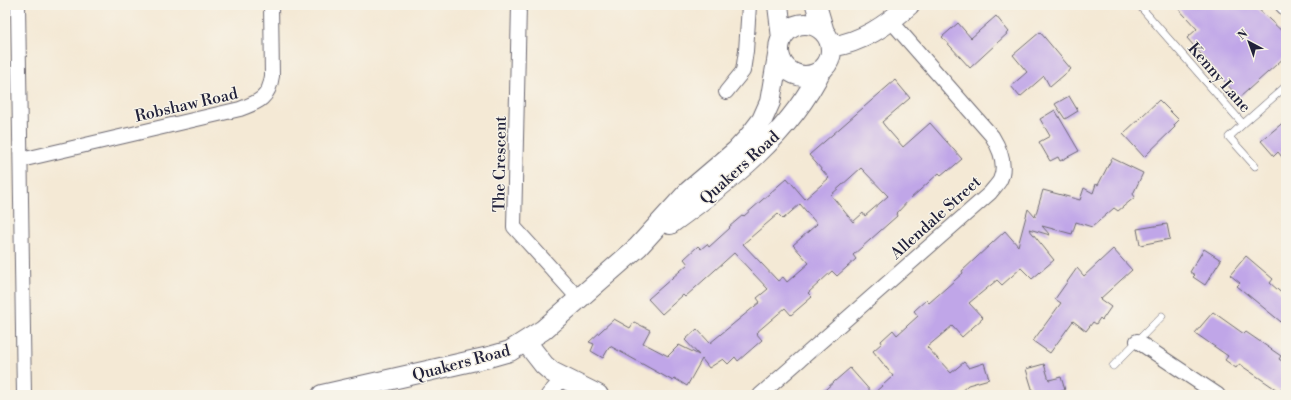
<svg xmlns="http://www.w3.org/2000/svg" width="1291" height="400" viewBox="0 0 1291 400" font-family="'Libre Bodoni',serif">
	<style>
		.building { fill: #c0a6e8; fill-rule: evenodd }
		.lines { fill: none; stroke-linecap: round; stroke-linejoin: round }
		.lane-casing { stroke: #6c6871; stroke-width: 8 }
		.street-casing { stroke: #6c6871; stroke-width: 16 }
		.secondary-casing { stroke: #6c6871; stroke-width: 22 }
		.lane { stroke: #fff; stroke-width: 7 }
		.street { stroke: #fff; stroke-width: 14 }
		.secondary { stroke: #fff; stroke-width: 20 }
		.labels { text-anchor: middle; stroke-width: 3; stroke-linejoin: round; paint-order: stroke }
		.street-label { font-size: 16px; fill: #22223b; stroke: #f7f3e8 }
	</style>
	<rect width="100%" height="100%" fill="#f7f3e8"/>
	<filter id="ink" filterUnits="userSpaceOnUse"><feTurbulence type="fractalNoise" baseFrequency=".025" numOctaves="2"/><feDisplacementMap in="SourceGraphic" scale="8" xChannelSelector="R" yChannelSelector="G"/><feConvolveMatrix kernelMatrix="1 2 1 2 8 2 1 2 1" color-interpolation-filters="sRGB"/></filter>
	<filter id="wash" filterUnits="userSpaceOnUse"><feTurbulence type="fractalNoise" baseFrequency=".012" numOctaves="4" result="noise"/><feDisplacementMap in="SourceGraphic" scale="16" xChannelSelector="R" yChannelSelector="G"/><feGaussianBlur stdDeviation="0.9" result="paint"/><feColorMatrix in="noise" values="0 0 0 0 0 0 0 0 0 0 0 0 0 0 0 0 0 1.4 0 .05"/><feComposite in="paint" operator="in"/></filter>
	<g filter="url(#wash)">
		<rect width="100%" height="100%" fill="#f4e9d5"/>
		<g id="blocks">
			<!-- building -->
			<path class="building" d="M1175,5h79l32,30v21l-47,42 -52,-60 10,-9z
				M996,16l13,16 -39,36 -28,-31 16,-14 13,15z
				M1040,32l31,37 -21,18 -6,-11 -24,21 -9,-11 16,-14 -14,-17z
				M895,80l15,18 -28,24 2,3 19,22 27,-24 32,36 -14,12 -1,-1 -6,5 -2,-2 -29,26 -14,15 1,2 -44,39 3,4 -19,17 -5,-5 -24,22 4,4 -21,18 -6,-7 -29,25 6,7 -24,21 -3,-4 -7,7 -5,-5 -14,9 -7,-9 -15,27 -13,-8 -1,3 -63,-35 -7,12 -12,-7 3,-7 -5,-2 25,-23 16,9 4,-6 16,8 -7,13 25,13 11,-11 20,10 -14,-15 12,-11 13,14 50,-41 -3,-4 11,-9 -34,-36 -49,44 -2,-2 -21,19 -14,-15 40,-35 -4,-5 14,-13 3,3 6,-5 2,3 21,-19 -1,-1 14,-12 1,1 43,-38 18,21 24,-21 -20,-23zM861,168l27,28 -23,20 -2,-3 -10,9 -22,-27zM800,204l17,20 -24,21 16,18 -22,19 -4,-5 -5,4 -35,-37 35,-30 5,5z
				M1069,96l9,15 -13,8 -10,-15z
				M1159,100l20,20 -5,5 1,2 -31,30 -21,-23z
				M1055,110l24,41 -19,10 -2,-4 -8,4 -11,-19 11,-6 -10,-17z
				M1286,120v42l-8,-10 -4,4 -13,-15z
				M1112,158l31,15 -10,21 2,3 -17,14 -4,-3 -22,19 -16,-5 -4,12 -30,-8 8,9 -21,-6 25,31 -22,19 -11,-11 -19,17 -5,-5 -28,23 14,15 -21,19 -10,-11 -25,21 24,26 13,-11 5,6 15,-5 5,16 -21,6 -11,10h-138l31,-27 23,26 20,-18 -20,-25 9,-8 -1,-2 12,-11 4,5 21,-19 -4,-5 12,-11 3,3 34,-30 -1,-2 43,-40 13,15 10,-37 7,8 8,-27 37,10 4,-12 9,5 3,-9 2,1z
				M1167,224l3,15 -30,6 -3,-16z
				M1113,249l19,21 -32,29 11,8 -9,13 -2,-2 -4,6 -3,-2 -7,9 -13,-10 -23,32 -17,-12 28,-38 -6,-4 22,-31 7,8z
				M1204,249l17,11 -16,25 -12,-8 2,-2 -5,-3z
				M1246,256l27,23 -3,4 16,14v29l-49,-40 3,-3 -10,-8z
				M1213,312l31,22 2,-2 35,24 -2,3 7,5v19l-6,9 -41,-28 -3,4 -11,-8 3,-4 -33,-23z
				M1044,364l5,16 12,-3 4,13 -17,5h-14l-8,-26z"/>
		</g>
	</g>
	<g filter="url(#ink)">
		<use href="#blocks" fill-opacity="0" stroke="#6c6871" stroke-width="1"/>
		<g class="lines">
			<!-- lane casing -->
			<g class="lane-casing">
				<path id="lane" d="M1139,5l104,119 43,-38
					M1243,124l-14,13 26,29
					M1113,366l49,-50"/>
			</g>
			<!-- street casing -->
			<g class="street-casing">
				<path id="street" d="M18,5l6,390
					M519,5l-5,222 65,72
					M1282,5l4,4
					M726,92l17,-21 3,-20 3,-46
					M21,160l219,-51c19,-7 29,-11 32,-33l-1,-71
					M1137,341l81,54
					M548,395l15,-17
					M760,395l230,-202c3,-4 8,-9 10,-13 7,-15 0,-31 -8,-44l-101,-115"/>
			</g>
			<!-- secondary casing -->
			<g class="secondary-casing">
				<path id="secondary" d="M778,5l4,33
					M816,5l8,27
					M779 50a26 26 0 1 1 52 0a26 26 0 1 1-52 0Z
					M831,47c31,-5 55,-21 78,-42
					M670,224c56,-40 121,-91 151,-154
					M526,342l18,23 8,7 46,23
					M322,395l167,-38 21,-6 33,-21 95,-83 51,-56 47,-40 13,-14 13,-17 8,-18 9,-52"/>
			</g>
			<!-- lane -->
			<use href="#lane" class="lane"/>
			<!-- street -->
			<use href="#street" class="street"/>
			<!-- secondary -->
			<use href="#secondary" class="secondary"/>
		</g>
	</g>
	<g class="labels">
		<!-- street labels -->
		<g class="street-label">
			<text transform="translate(1220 77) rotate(49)" y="6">Kenny Lane</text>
			<text transform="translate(186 104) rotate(-13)" y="6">Robshaw Road</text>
			<text transform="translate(499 164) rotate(-89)" y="6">The Crescent</text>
			<text transform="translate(739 167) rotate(-42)" y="6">Quakers Road</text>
			<text transform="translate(935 217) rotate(-42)" y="6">Allendale Street</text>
			<text transform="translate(461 362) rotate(-15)" y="6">Quakers Road</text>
		</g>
	</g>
	<!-- margin -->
	<rect width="1291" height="400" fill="none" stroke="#f7f3e8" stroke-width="20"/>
	<!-- north arrow -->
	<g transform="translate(1249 42) rotate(319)" stroke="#f7f3e8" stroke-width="3" paint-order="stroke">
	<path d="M0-3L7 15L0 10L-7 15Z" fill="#22223b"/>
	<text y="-6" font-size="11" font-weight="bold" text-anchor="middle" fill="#22223b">N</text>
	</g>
</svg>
